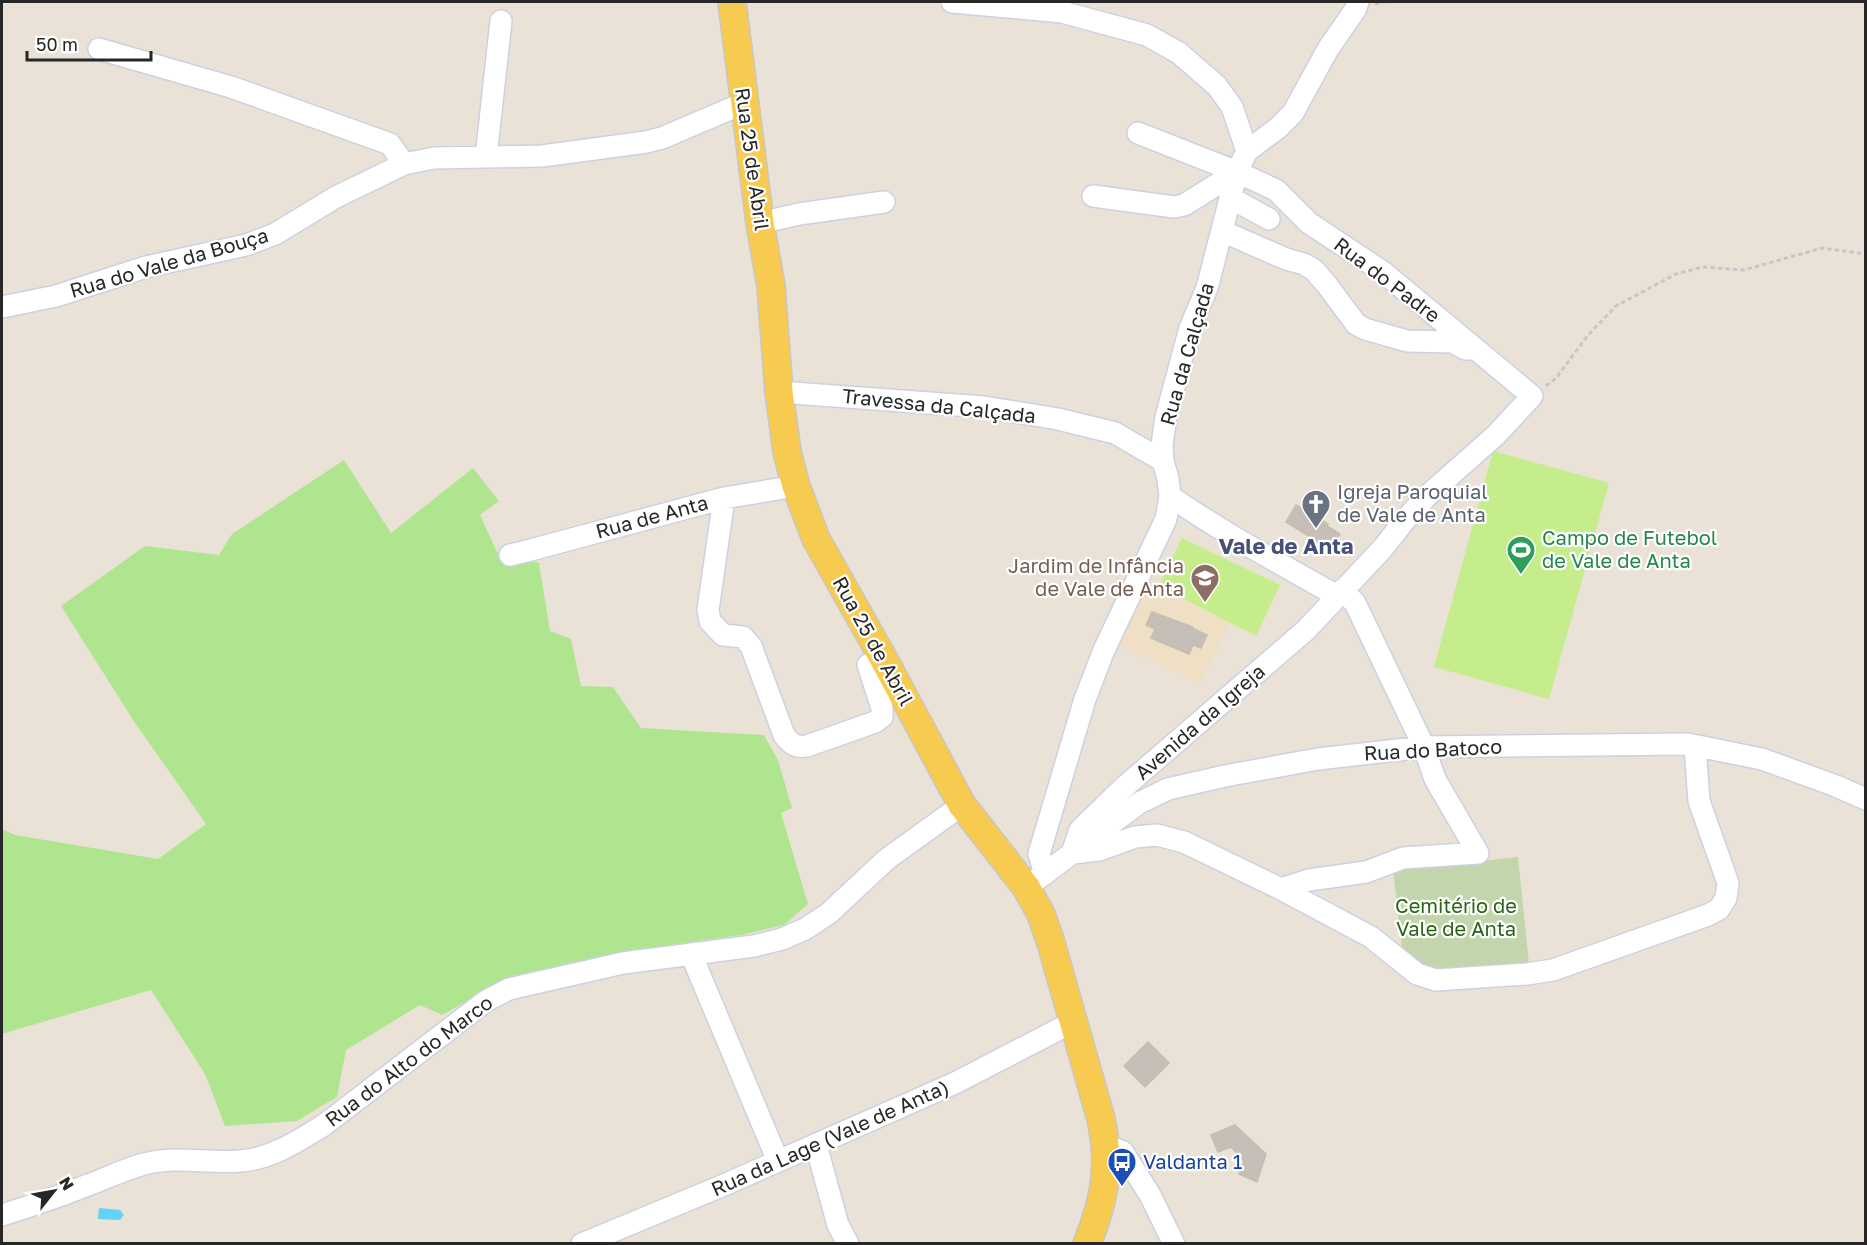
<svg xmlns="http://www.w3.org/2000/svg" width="1867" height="1245" viewBox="0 0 1867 1245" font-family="'Golos Text',sans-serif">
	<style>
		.education { fill: #eedfc5 }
		.green { fill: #b0e590 }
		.cemetery { fill: #c2d5ad }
		.pitch { fill: #c6ed8b }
		.water { fill: #63d2f4 }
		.building { fill: #c6bfb7; stroke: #c6beb1; stroke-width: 1.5 }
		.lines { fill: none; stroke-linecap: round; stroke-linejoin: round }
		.minor-casing { stroke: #ccd1e1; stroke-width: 24 }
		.major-casing { stroke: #c7c7c7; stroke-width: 30 }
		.path { stroke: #c7c7c7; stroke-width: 3; stroke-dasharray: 4.5 3; stroke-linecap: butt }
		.minor { stroke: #fff; stroke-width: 21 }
		.major { stroke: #f7cb50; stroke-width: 27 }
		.labels { text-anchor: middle; stroke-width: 4.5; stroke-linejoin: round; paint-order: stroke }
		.street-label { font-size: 20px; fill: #272727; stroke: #fff }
		.worship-label { font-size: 20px; fill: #5b616d; stroke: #fff; text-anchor: start }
		.leisure-label { font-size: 20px; fill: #27864d; stroke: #fff; text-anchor: start }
		.education-label { font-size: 20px; fill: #785e54; stroke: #fff; text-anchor: end }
		.park-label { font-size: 20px; fill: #296515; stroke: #fff }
		.transit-label { font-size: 20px; fill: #164399; stroke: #fff; text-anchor: start }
		.quarter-label { font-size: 22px; font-weight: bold; fill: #465179; stroke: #fff }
	</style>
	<rect width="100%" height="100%" fill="#ebe2d7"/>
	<!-- education -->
	<path class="education" d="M1182,538l98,47 -24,51 -27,-13 -29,61 -80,-39 30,-63 9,3z"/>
	<!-- green -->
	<path class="green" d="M344,460l47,73 82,-65 26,33 -19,14 17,37 42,11 11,68 21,8 10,47 32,1 28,41 123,7 14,25 14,48 -11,5 27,91 -24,21 -43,10 -107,15 -123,26 -69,39 -22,-10 -74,45 -9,47 -40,24 -72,5 -20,-52 -54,-84 -149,44v-205l13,6 143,24 48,-35 -71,-101 -74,-117 84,-60 74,9 13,-21z"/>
	<!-- cemetery -->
	<path class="cemetery" d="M1518,857l11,107 -97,7 -17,-8 -13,-15 -9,-78z"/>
	<!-- pitch -->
	<path class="pitch" d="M1493,451l116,32 -60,216 -115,-32z
		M1182,538l98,47 -24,51 -97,-50z"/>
	<!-- water -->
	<path class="water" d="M99,1208l21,2 4,5 -4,5 -22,-1z"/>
	<!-- building -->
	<path class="building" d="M1296,505l32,19 -1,2 13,8 -8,14 -13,-8 -1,2 -32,-20z
		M1152,612l41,15 -1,1 15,7 -6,13 -8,-3 -4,9 -38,-16 4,-9 -9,-4z
		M1148,1042l21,21 -24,24 -21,-21z
		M1235,1125l31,29 -9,28 -18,-8 5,-13 -13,-14 -13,5 -7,-17z"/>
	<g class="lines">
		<!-- minor casing -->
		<g class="minor-casing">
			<path id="minor" d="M952,2l110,10 85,23 32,18 38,33 15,21 15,44
				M99,49l132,38 159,57 14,20
				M1138,133l99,39 39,18 33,33 74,49 149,124 -36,39 -69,61 -22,24 -22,28 -77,82 -184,159 -42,41 -8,23 27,-3 36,-13 22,-2 27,7 97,47 90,48 46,37 19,6 91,-6 26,-4 155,-55 11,-6 7,-11 2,-15 -29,-82 -4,-55
				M486,157l15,-136
				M1093,196l81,11 10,-2 53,-33
				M1231,198l38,21
				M760,223l39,-9 85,-12
				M1222,231l64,28 18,5 10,6 13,15 29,39 9,5 42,12 46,1 12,7h5
				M2,307l54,-11 90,-29 100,-22 29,-11 61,-37 68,-33 30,-6 108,-2 104,-14 16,-4 82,-35
				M779,392l205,15 74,12 57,14 48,28
				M1170,496c53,37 111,68 167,100
				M724,498l-16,112 2,11 13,14 20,2 8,9 33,89c7,9 12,13 23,11l68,-24 7,-5v-9l-14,-43 14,-9
				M510,555l17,-4 197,-53 72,-12
				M1045,874l-6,-20 46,-155 19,-49 62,-131 4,-23 -2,-17 -5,-18 -1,-16 4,-28 24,-89 17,-40 30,-116 10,-21 31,-23 15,-15 35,-64 27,-39 3,-8
				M1035,881l104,-78 29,-14 57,-13 93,-17 106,-12 264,-3 74,15 74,27 30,13
				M1281,889l28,-9 57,-8 37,-14 75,-5 -43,-74 -11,-32 -69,-144 -13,-13
				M691,954l87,207
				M816,1145l22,80 10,19
				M1106,1145l17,7 27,43 24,49
				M2,1215c29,-9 58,-19 86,-30 19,-7 37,-16 56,-21 32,-9 64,0 96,-3 31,-2 58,-20 84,-36l162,-124 23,-12 114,-26 131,-17 28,-7 23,-10 23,-15 59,-55 75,-54
				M582,1244l142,-59 231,-102 118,-61"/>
		</g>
		<!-- major casing -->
		<g class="major-casing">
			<path id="major" d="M732,2l28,221 11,63 8,106 8,60 9,34 20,53 66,117 80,149 64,82 15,27 10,29 50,176c10,48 4,80 -14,125"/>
		</g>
		<!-- path -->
		<path class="path" d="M1375,4l10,-2
			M1546,386l10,-8 33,-44 27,-28 60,-32 27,-7 41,3 78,-22 44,6"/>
		<!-- minor -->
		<use href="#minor" class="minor"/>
		<!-- major -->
		<use href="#major" class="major"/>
	</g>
	<!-- icons -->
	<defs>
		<g id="church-pin" transform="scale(1.5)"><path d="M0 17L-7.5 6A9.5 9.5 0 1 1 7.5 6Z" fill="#6b7280" stroke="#fff"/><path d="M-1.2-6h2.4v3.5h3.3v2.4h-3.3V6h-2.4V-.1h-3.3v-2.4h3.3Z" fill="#fff"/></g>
		<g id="stadium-pin" transform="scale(1.5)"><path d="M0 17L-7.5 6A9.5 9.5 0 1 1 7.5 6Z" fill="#2e9e5b" stroke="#fff"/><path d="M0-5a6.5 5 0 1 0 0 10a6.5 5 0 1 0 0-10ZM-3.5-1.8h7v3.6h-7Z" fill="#fff"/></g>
		<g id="school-pin" transform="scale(1.5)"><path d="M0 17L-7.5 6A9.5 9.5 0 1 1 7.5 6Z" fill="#8d6e63" stroke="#fff"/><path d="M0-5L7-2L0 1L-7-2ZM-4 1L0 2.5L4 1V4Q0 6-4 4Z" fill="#fff"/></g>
		<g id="bus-pin" transform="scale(1.5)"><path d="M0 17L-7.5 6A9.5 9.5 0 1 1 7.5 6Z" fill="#1a4fb4" stroke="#fff"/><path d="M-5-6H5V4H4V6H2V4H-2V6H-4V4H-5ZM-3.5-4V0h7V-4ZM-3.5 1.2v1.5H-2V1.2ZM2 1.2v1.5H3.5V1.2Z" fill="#fff"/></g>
	</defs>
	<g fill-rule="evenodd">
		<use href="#church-pin" x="1316" y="504"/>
		<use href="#stadium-pin" x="1521" y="550"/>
		<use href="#school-pin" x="1205" y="578"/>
		<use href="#bus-pin" x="1122" y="1162"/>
	</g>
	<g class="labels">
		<!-- street labels -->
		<g class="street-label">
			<text transform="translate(752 159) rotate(82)" y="7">Rua 25 de Abril</text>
			<text transform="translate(169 263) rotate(-16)" y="7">Rua do Vale da Bouça</text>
			<text transform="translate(1387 280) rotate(37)" y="7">Rua do Padre</text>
			<text transform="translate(1187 354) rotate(-74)" y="7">Rua da Calçada</text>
			<text transform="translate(939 406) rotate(6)" y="7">Travessa da Calçada</text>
			<text transform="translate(652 517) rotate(-15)" y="7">Rua de Anta</text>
			<text transform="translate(873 641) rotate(61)" y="7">Rua 25 de Abril</text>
			<text transform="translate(1200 722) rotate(-41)" y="7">Avenida da Igreja</text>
			<text transform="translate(1433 750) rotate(-3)" y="7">Rua do Batoco</text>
			<text transform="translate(409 1061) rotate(-37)" y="7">Rua do Alto do Marco</text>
			<text transform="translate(830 1138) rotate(-24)" y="7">Rua da Lage (Vale de Anta)</text>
		</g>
		<!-- worship labels -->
		<g class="worship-label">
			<text x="1337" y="499">Igreja Paroquial<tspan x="1337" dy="23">de Vale de Anta</tspan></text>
		</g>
		<!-- leisure labels -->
		<g class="leisure-label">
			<text x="1542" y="545">Campo de Futebol<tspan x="1542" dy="23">de Vale de Anta</tspan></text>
		</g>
		<!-- education labels -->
		<g class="education-label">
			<text x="1184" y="573">Jardim de Infância<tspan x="1184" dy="23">de Vale de Anta</tspan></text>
		</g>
		<!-- park labels -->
		<g class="park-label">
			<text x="1456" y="913">Cemitério de<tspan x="1456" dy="23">Vale de Anta</tspan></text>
		</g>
		<!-- transit labels -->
		<g class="transit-label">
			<text x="1143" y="1169">Valdanta 1</text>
		</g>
		<!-- quarter labels -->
		<g class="quarter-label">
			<text x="1286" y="554">Vale de Anta</text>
		</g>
	</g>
	<!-- border -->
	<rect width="1867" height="1245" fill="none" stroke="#272727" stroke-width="6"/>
	<!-- north arrow -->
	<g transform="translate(54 1191) rotate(59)" stroke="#ffffff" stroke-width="4.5" paint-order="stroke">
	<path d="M0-4.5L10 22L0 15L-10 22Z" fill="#272727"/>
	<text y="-9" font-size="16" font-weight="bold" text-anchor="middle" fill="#272727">N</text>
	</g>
	<!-- scale -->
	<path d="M27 51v9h124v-9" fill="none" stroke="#272727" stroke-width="3"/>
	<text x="36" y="51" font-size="18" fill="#272727" stroke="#ffffff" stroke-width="4.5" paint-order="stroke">50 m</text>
</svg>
